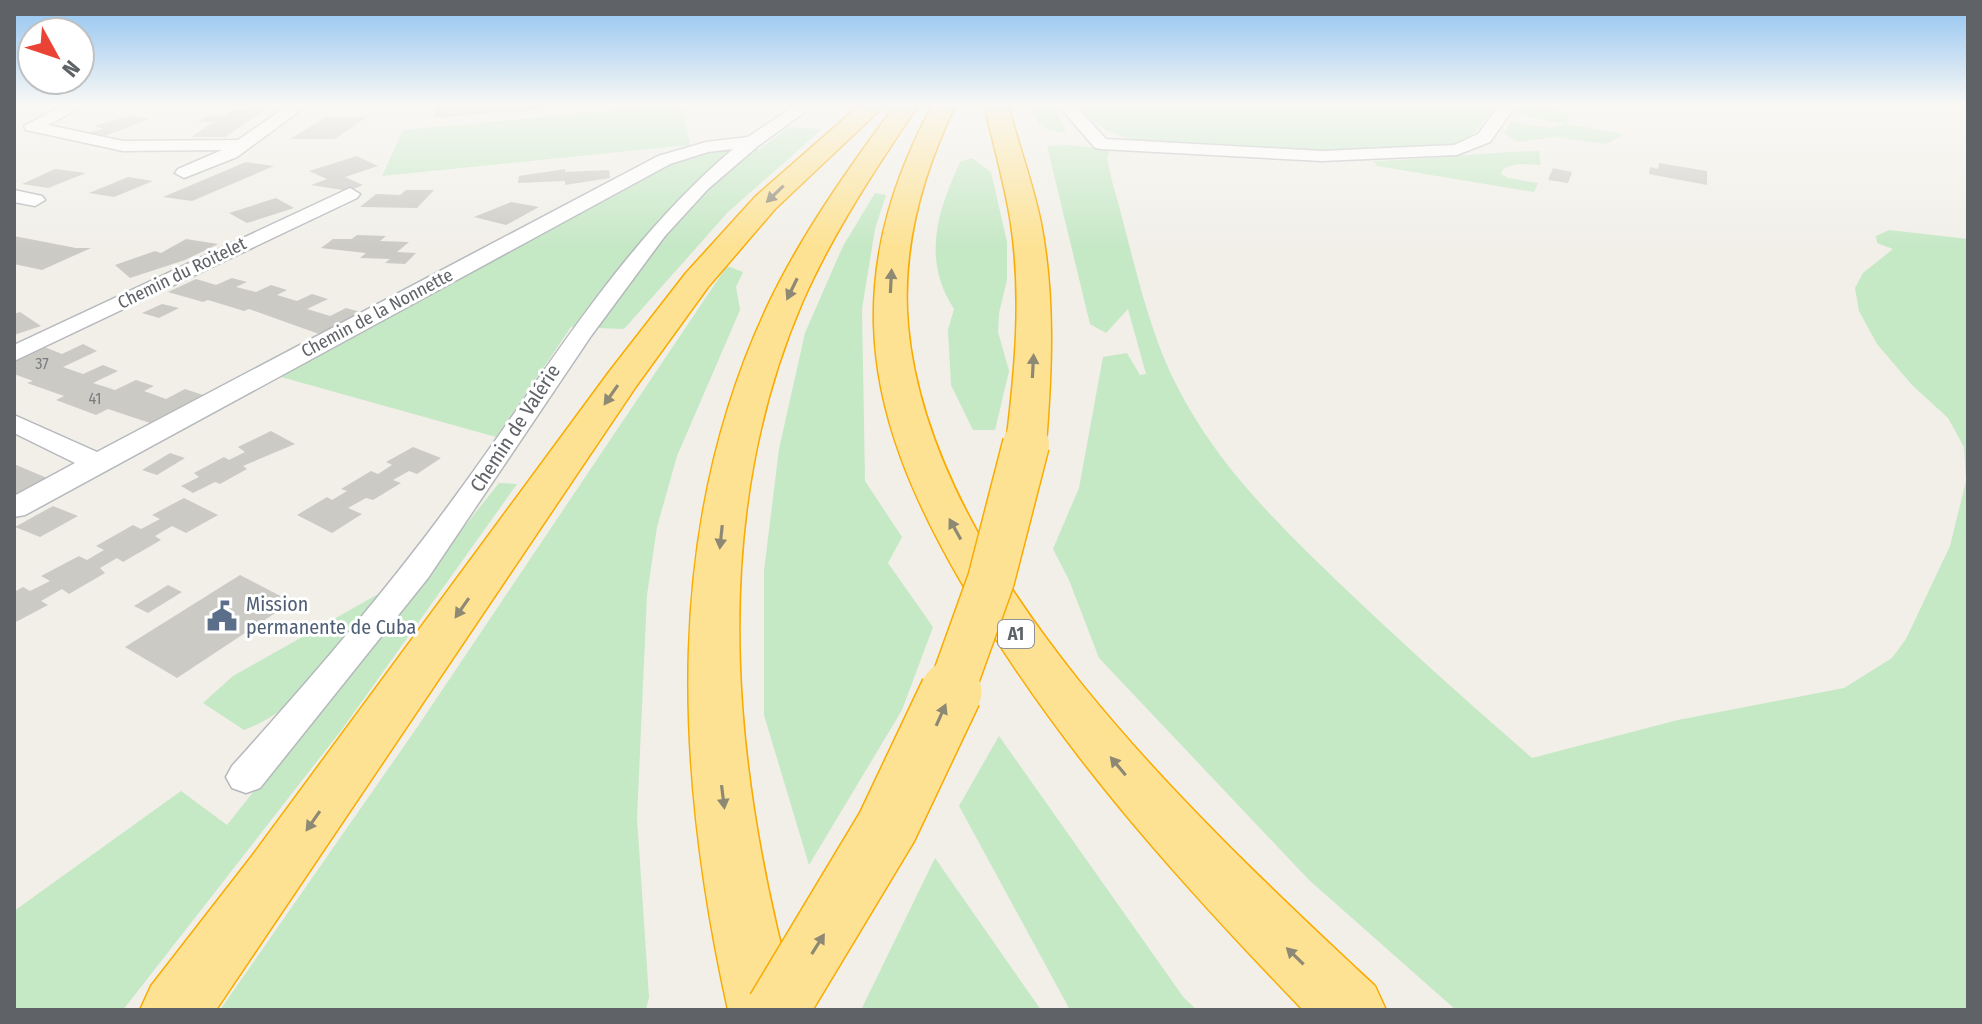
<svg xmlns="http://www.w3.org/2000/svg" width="1982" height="1024" viewBox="0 0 1982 1024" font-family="'Fira Sans Condensed',sans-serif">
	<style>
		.green { fill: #c5e8c5 }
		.building { fill: #cccac5 }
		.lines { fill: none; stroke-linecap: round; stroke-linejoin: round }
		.street-casing { stroke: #b5b8bc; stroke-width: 3 }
		.highway-casing { stroke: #f9ab00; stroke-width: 3 }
		.street { fill: #fff; fill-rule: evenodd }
		.highway { fill: #fde293; fill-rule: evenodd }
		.highway-bridge-far1-casing { stroke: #f9ab00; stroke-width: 49; stroke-linecap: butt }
		.highway-bridge-casing { stroke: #f9ab00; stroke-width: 64; stroke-linecap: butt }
		.highway-bridge-far1 { stroke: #fde293; stroke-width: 46 }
		.highway-bridge { stroke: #fde293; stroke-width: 61 }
		.oneway { fill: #8e8975 }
		.labels { text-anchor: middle; stroke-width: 6; stroke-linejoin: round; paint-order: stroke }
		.number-label { font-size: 16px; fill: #7a7d7f }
		.far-street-label { font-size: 18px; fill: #5f6368; stroke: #fff }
		.shield { fill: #fff; stroke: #8f9295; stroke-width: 2 }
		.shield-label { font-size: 18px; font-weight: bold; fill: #5f6368 }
		.street-label { font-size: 20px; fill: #5f6368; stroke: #fff }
		.service-label { font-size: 20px; fill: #4e5e75; stroke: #fff; text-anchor: start }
	</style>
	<rect width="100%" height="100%" fill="#f1efe8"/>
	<!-- green -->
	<path class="green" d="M682,104l8,41 -308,31 21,-46z
		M1030,104h23l13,28c-21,1 -30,-7 -36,-28z
		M1077,104h421l-30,36 -14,6 -105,6 -204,-10c-33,-7 -46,-12 -68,-38z
		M1523,105l46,8 -2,11 57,10 -18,10 -52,-7 -35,5 -15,-8 7,-13 39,7 15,-4 -49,-10z
		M789,127l33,2 -94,83 -104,117 -53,-2 -75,110 -222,-62 392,-210c31,-13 60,-19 94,-16z
		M1070,145l41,5 -4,8 5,23c18,62 31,131 58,191 41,87 101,145 169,211 63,60 127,118 193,175l146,-38 166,-32 48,-30 14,-19 44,-93 16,-65 -2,-34 -16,-29 -36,-33 -35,-41 -18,-33 -4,-23 8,-15 30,-24 -16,-6 -1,-7 13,-6 79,9v771h-512l-147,-130 -210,-222 -30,-78 -16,-31 26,-61 24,-131 24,-4 13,22 6,-1 -18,-65 -22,24 -16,-9 -43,-178z
		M1539,151l2,14 -23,-1 -14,4 -3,6 7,4 30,5 -4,9 -157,-26 -3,-5c56,-1 110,-9 165,-10z
		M972,158l19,14 16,70v38l-8,33 -1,19 11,39 -14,59h-22l-22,-45 -3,-55 6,-21c-32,-49 -17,-97 6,-147z
		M875,193l11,2 -11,34 -13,80 3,172 37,56 -14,26 45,64 -31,83 -93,155 -45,-150v-144l15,-122 26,-116 38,-87z
		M727,266l16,6 -7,15 4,23 -63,146 -20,71 -10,68 -10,223 12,179 -3,13h-426l196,-281z
		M499,483l18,1 -174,244 -220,282h-109v-99l167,-120 46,34z
		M380,593l7,2c-40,46 -85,115 -143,135l-41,-27 30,-27z
		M999,736l185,262 13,12h-127l-111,-204z
		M935,858l106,152h1h-181z"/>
	<!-- building -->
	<path class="building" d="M484,104h77l-5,4 -122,10 2,-10z
		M233,110h32l-40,27h-34l23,-15h-17l11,-6h16z
		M132,115l18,4 -48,18 -15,-4 16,-4 -9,-3z
		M325,117h42l-32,22h-45z
		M357,156l21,10 -33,11 18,8 -14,6 -38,-6 16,-6 -18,-8z
		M246,162l28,4 -82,35 -29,-4z
		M1659,163l48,8v14l-58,-11 1,-7 8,2z
		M1553,168l19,4 -4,11 -20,-3z
		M55,169l31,4 -38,15 -26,-4z
		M565,169v3l44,-2 1,8 -45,7v-4l-47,2 1,-7z
		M128,177l25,4 -39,16 -25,-4z
		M406,190h28l-17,18 -57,-1 16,-13 24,1z
		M276,198l18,10 -47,15 -18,-10z
		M511,202l28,5 -33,18 -32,-8z
		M357,235l29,1 -6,5 29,1 -12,10 19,1 -11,11 -20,-1 5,-4 -30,-1 6,-5 -45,-5 12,-9h19z
		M14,236l62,12h15l-49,22 -28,-6z
		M186,239l32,5 -33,16 -55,18 -15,-13 40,-14 6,2z
		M232,278l15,4 -11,5 20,5 15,-7 16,5 -10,5 20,6 15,-7 16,5 -21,10 23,7 16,-8 15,4 -42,22 -70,-25 -5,2 -36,-11 -5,2 -35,-10 28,-13 20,6z
		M162,304l17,4 -20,10 -17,-5z
		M20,312l21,14 -27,9v-21z
		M83,344l14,7 -34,16 20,7 20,-9 15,6 -25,12 22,7 21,-10 18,6 -10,5 22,8 19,-10 18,6 -53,28 -42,-14 -12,6 -40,-15 8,-4 -37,-13 6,-2 -19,-7v-15l28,-13 20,8z
		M271,431l24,13 -52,22 4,3 -27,15 -5,-2 -22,11 -12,-7 18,-9 -5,-4 30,-16 5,3 16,-8 -7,-5z
		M413,447l28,11 -24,16 -8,-3 -16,9 8,3 -28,17 -7,-2 -18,10 14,6 -30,19 -35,-18 30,-18 5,3 15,-9 -6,-2 30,-18 7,3 14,-9 -6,-3z
		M170,453l15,5 -28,17 -15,-5z
		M14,464l33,14 -33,18z
		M184,498l34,17 -32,18 -14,-7 -17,10 6,4 -38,22 -6,-4 -17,10 5,5 -36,21 -7,-5 -21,12 7,4 -34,18v-31l9,-5 7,4 20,-10 -9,-5 38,-20 8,4 17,-10 -8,-4 37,-21 8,4 19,-10 -8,-4z
		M53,506l25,10 -38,21 -25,-10z
		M240,575l52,27 -115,76 -52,-31z
		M168,585l14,7 -34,21 -14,-7z"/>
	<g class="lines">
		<!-- street casing -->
		<g class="street-casing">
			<path id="street" d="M65,104h22l-39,21 75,16 115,-1 52,-36h19l-72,53 -53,21 -9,-5 3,-4 44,-19 -99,1 -97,-21 -2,-4z
				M797,104h19l-58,42 -50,43 -43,47 -74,100 -163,242 -168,210 -14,5 -14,-5 -6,-11 6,-11c79,-88 156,-177 225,-272 89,-121 160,-246 276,-345l-25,3 -38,12 -645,351 -11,2v-21l61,-33 -61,-30v-18l83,37 561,-296 48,-14 42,-5z
				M1057,104h17l32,35 216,12 132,-6 24,-11 22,-30h17l-27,38 -33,13 -135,6 -221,-12 -6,-1z
				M350,188l10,6 -3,4 -343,163v-16z
				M14,190l28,6 3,4 -10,6 -21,-4z"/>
		</g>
		<!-- highway casing -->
		<g class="highway-casing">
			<path id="highway" d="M861,104h25l-111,105 -67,78 -71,98 -421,625h-76l11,-24 101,-130 357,-484 77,-99 69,-76z
				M896,104h23c-43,64 -86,128 -117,199 -97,226 -68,477 -4,707h-70c-52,-236 -66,-482 41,-707 34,-71 80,-135 127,-199z
				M933,104h23c-34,70 -55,144 -48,222 23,249 294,498 467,660l11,24h-83c-128,-133 -251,-269 -343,-430 -45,-78 -84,-164 -86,-256 -2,-79 22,-151 59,-220z
				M984,104h24c10,40 25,79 33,119 14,73 11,147 5,221l-6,9 -14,3 -14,-3 -6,-9c9,-73 16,-147 5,-220 -6,-40 -18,-80 -27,-120z"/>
		</g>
		<!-- street -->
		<use href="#street" class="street"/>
		<!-- highway -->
		<use href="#highway" class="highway"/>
		<!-- highway-bridge-far1 casing -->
		<g class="highway-bridge-far1-casing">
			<path id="highway-bridge-far1" d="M950,694l41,-114 35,-136"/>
		</g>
		<!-- highway-bridge casing -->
		<g class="highway-bridge-casing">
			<path id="highway-bridge" d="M777,1010l110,-183 64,-135"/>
		</g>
		<!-- highway-bridge-far1 -->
		<use href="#highway-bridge-far1" class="highway-bridge-far1"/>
		<!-- highway-bridge -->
		<use href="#highway-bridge" class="highway-bridge"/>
	</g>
	<!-- one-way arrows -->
	<defs><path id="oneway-solid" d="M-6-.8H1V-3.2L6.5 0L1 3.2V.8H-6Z" transform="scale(2)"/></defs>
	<g class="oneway">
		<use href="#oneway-solid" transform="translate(775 194) rotate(136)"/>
		<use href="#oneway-solid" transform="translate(891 281) rotate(-87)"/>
		<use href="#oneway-solid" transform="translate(792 289) rotate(116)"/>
		<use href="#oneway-solid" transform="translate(1033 366) rotate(-87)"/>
		<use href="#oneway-solid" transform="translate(611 395) rotate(125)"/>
		<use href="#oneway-solid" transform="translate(955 529) rotate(-119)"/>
		<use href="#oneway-solid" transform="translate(721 537) rotate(96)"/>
		<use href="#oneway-solid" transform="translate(462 608) rotate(125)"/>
		<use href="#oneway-solid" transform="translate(941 715) rotate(-66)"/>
		<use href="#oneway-solid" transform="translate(1118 766) rotate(-130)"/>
		<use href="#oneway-solid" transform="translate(723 797) rotate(83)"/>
		<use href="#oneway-solid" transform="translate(313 821) rotate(125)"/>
		<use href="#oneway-solid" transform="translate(818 944) rotate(-58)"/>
		<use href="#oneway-solid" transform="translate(1295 956) rotate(-136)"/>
	</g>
	<!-- sky -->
	<linearGradient id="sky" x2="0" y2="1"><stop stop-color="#8fc3f1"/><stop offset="0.42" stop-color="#f9f8f5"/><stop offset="1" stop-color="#f9f8f5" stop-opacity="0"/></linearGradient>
	<rect width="1982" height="248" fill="url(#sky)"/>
	<!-- icons -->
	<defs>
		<g id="civic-bare" transform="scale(2.4)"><path d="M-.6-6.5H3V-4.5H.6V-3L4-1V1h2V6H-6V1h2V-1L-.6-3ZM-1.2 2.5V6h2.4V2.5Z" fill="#5c6f8a" stroke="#fff" stroke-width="2.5" paint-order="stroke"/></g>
	</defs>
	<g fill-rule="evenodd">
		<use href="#civic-bare" x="222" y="616"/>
	</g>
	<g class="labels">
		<!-- number labels -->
		<g class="number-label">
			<text x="42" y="369">37</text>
			<text x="95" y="404">41</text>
		</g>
		<!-- far-street labels -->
		<g class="far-street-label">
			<text transform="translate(182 273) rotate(-26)" y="6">Chemin du Roitelet</text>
			<text transform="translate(377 313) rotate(-28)" y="6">Chemin de la Nonnette</text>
		</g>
		<!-- shield labels -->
		<rect class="shield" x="998" y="620" width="36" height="28" rx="6"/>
		<g class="shield-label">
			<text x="1016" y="640">A1</text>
		</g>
		<!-- street labels -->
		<g class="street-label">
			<text transform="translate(515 428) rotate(-57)" y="7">Chemin de Valérie</text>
		</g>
		<!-- service labels -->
		<g class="service-label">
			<text x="246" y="611">Mission<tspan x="246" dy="23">permanente de Cuba</tspan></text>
		</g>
	</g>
	<!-- border -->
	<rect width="1982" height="1024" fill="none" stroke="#5f6368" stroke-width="32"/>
	<!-- north arrow -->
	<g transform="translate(56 56) rotate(130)"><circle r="38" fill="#ffffff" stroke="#bfc1c3" stroke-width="2"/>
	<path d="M0-6L14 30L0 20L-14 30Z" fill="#ea4335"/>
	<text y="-12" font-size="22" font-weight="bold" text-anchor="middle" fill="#5f6368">N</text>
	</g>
</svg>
